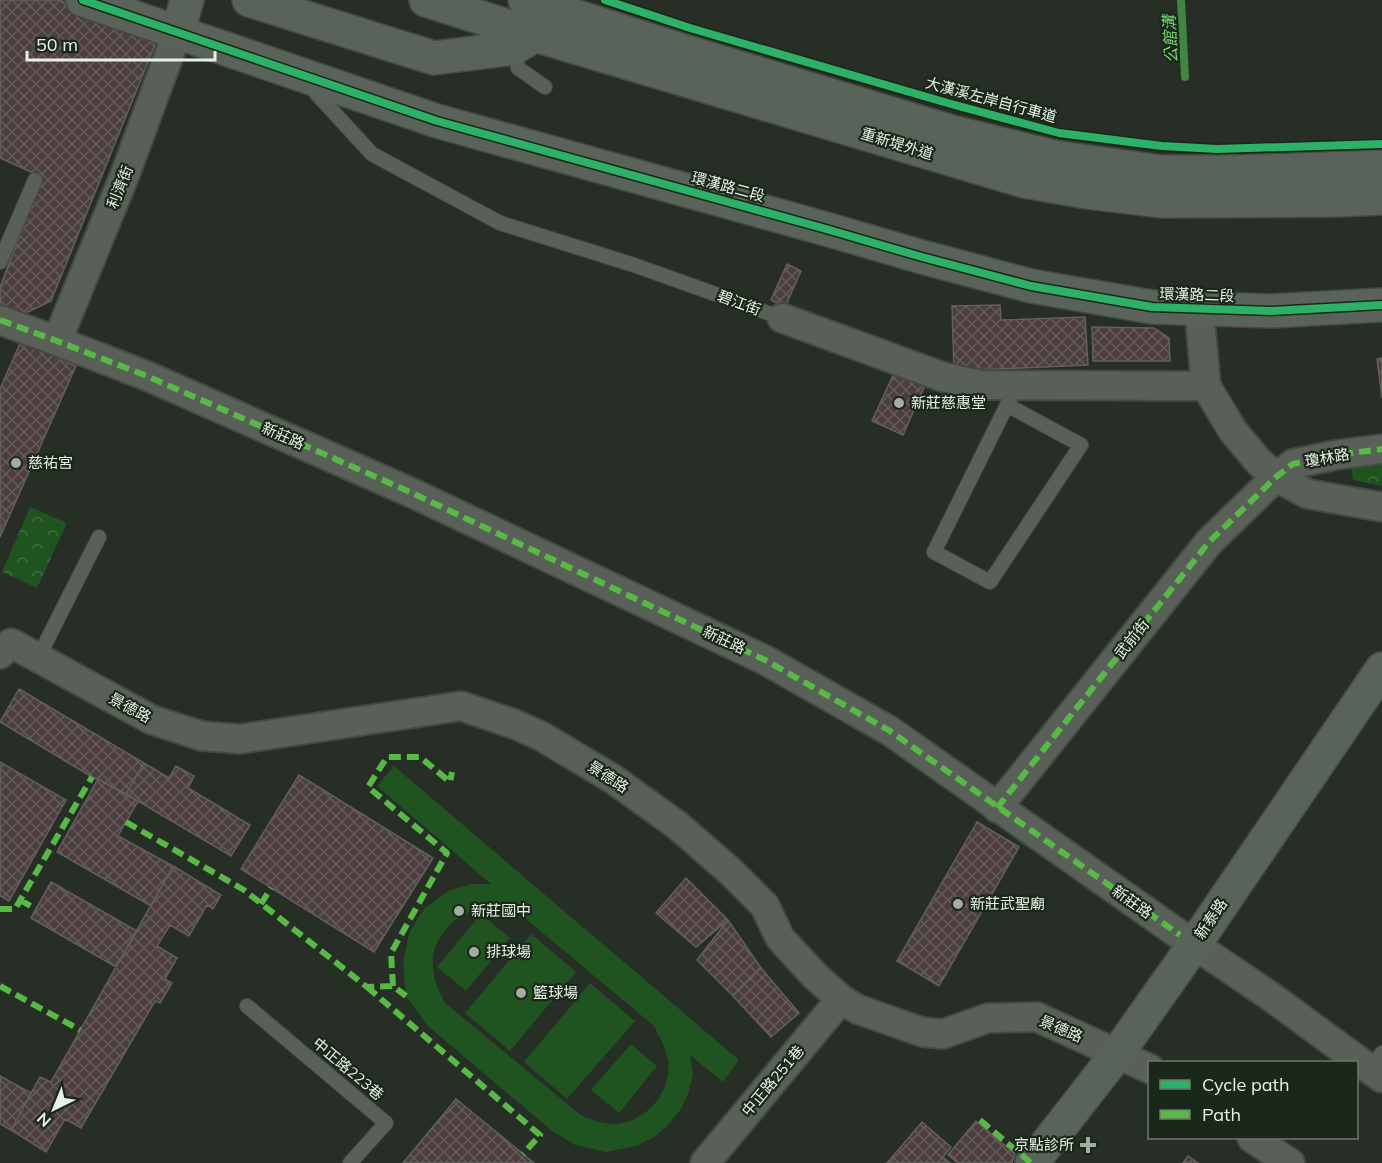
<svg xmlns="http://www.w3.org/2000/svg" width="1382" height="1163" viewBox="0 0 1382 1163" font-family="Mulish,'Noto Sans TC',sans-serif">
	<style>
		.park { fill: url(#park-crowns) }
		.pitch { fill: #1f531f; fill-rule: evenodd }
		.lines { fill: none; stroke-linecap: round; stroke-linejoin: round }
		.stream { stroke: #438441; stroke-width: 8 }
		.building { fill: url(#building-cross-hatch); stroke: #62605d; stroke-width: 1.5 }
		.lane-casing { stroke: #424a42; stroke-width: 16 }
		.street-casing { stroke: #424a42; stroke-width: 32 }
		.secondary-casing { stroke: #424a42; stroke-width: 36 }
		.lane { stroke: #596058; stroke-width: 14 }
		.street { stroke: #596058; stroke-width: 28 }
		.secondary { stroke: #5a635a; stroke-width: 33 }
		.quiet { stroke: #58b947; stroke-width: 6; stroke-dasharray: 12 6; stroke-linecap: butt }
		.cycleway-casing { stroke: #192818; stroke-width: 11 }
		.cycleway { stroke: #2db169; stroke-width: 8 }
		.poi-dot { fill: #a4ada3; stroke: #192818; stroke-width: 2 }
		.labels { text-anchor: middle; stroke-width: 4.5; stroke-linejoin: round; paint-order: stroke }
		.street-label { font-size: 15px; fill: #e8f2e7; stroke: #192818 }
		.poi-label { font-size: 15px; fill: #e8f2e7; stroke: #192818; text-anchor: start }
		.water-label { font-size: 16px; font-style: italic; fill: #7bd878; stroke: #192818 }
	</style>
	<defs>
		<pattern id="park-crowns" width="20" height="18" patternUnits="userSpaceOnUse" patternTransform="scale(1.5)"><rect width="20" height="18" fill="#1f531f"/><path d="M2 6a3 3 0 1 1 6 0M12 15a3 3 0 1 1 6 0" fill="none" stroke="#406c40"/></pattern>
		<pattern id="building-cross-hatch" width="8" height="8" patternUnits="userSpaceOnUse" patternTransform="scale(1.5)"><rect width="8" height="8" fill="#4c3e3e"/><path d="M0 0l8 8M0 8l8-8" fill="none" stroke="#665a5a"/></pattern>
	</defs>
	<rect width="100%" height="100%" fill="#262e25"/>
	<!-- park -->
	<path class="park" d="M1382,456v30l-29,-6 -3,-21z
		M30,507l37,16 -30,65 -35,-16z"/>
	<!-- pitch -->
	<path class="pitch" d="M394,766l345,294 -16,22 -33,-27 3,20 -5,19 -7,15 -13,16 -12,11 -20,10 -30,6 -31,-7 -23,-14 -124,-105 -22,-30 -3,-32 6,-31 15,-24 24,-18 24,-7h19l-114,-98zM500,907l20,7 134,112c6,12 12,22 14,35 4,30 -20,59 -50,63 -13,1 -24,-4 -36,-8l-137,-113c-6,-12 -11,-22 -12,-35 -3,-28 19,-51 44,-59 7,-2 16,-1 23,-2z
		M481,914l29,24 -44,53 -29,-24z
		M531,934l45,38 -66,79 -45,-38z
		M590,983l45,38 -68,78 -43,-37z
		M631,1044l26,22 -38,47 -28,-23z"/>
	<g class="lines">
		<!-- stream -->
		<path class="stream" d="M1181,0l4,77"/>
	</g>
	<!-- building -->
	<path class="building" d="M0,0h59l100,35 -108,266 -27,13 -24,-8v-19l42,-110 -42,-19z
		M787,264l14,7 -16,36 -14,-7z
		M1000,305l1,15 84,-3 3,48 -134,6 -2,-65z
		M1092,327l62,1 15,10 1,23h-77z
		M21,341l55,25 -76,171v-148z
		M1382,358v40l-5,-39z
		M895,371l30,14 -22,50 -31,-14z
		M19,689l125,74 -18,31 -28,-15v1l-6,-3 -92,-55z
		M0,762l66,38 -57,101 -9,-5z
		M144,763l25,15 7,-12 18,10 -6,12 62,37 -19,31 -105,-62z
		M299,775l134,83 -59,94 -133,-83z
		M98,779l40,22 -20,35 55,30 -22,40 -94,-54z
		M977,822l42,25 -80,139 -42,-25z
		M173,866l48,29 -8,14 -6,-4 -18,31 -19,-11 -13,21 20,12 -12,21 7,4 -12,20 -5,-2 -74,127 -16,-9 -19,33 -35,-22 29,-53 11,5z
		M686,878l42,42 -32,27 -40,-34z
		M51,882l86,49 -21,36 -85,-49z
		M728,920l33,48 -28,28 -36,-36z
		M761,968l38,45 -28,24 -38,-41z
		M0,1076l31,17 -20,37 -11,-6z
		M456,1099l67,55 11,9h-131z
		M976,1121l39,33 -3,9h-54l-10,-8z
		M922,1122l29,25 -8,10 7,6h-63z
		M1188,1156l10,7h-15z"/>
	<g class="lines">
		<!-- lane casing -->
		<g class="lane-casing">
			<path id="lane" d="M514,48l4,20 27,19
				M316,93l56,61 128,69 134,42 148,53
				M0,262l35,-82
				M1007,405l74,40 -91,137 -56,-30 83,-167
				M38,658l61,-121
				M247,1006l139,117 -36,40
				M1370,1069l12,-16"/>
		</g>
		<!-- street casing -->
		<g class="street-casing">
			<path id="street" d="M1199,308l7,78 27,45 26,31 17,15 32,17 74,13
				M782,318l161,59 38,8 225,1
				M0,320l57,21 90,35 263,116 355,168 125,71 290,204 90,61 112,82
				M57,341l67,-164 54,-146
				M0,654l11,-11 141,77 50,16 38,3 221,-33 53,18 27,12 72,43 64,46 54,47 34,34 15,32 36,39 25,22 16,10 65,23 21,2 45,-16 49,-1 113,52
				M997,808l212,-266 67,-65 17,-13 42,-9 47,-6
				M1252,1138l38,25
				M705,1163l136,-164"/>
		</g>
		<!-- secondary casing -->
		<g class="secondary-casing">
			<path id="secondary" d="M83,0l354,121 389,108 96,28 109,29 121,21 119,4 111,-6
				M249,0l185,58 80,-10 21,-13
				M426,0l109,35 489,146 63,11 75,9 176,-1 44,-2
				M525,0l155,50 272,82 102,25 107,15h72l149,-5
				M178,31l9,-31
				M1032,1163l85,-109 77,-109 188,-276"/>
		</g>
		<!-- lane -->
		<use href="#lane" class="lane"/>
		<!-- street -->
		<use href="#street" class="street"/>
		<!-- secondary -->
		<use href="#secondary" class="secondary"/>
		<!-- quiet -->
		<path class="quiet" d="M0,320l57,21 90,35 263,116 355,168 125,71 290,204
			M997,808l212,-266 67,-65 17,-13 42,-9 47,-6
			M126,822l118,68 123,97 26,-1 13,10
			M20,900l16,9
			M261,904l10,-16
			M0,909h15l77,-132
			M0,986l80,44
			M393,986l-2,-33 56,-100 -79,-66 19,-30h33l30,25 2,-10
			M367,987l173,148 -17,19
			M980,1120l51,43"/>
		<!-- cycleway casing -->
		<g class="cycleway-casing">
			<path id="cycleway" d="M83,0l354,121 389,108 96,28 109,29 121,21 119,4 111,-6
				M605,0l85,28 261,76 108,29 103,13 55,3 165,-5"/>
		</g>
		<!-- cycleway -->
		<use href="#cycleway" class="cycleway"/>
	</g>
	<!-- markers -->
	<g class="poi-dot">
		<circle cx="899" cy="403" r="6"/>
		<circle cx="16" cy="463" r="6"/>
		<circle cx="958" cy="904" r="6"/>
		<circle cx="459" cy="911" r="6"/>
		<circle cx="474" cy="952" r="6"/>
		<circle cx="521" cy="993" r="6"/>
		<path d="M1085 1136h6v6h6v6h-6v6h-6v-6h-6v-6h6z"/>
	</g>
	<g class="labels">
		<!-- street labels -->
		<g class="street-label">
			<text transform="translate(991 100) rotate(15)" y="5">大漢溪左岸自行車道</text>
			<text transform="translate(897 144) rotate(17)" y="5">重新堤外道</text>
			<text transform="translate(120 187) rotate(-68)" y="5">利濟街</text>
			<text transform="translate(728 187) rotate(15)" y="5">環漢路二段</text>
			<text transform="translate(1197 295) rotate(2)" y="5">環漢路二段</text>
			<text transform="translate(739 303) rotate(20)" y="5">碧江街</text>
			<text transform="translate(283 436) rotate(24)" y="5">新莊路</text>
			<text transform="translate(1327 458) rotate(-10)" y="5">瓊林路</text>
			<text transform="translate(1132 639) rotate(-51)" y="5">武前街</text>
			<text transform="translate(724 640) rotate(25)" y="5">新莊路</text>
			<text transform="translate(130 708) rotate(28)" y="5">景德路</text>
			<text transform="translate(608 777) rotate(33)" y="5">景德路</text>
			<text transform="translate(1132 902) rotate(35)" y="5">新莊路</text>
			<text transform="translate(1211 919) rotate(-56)" y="5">新泰路</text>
			<text transform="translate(1061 1029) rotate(23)" y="5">景德路</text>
			<text transform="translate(348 1069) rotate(40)" y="5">中正路223巷</text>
			<text transform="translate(773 1081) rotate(-50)" y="5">中正路251巷</text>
		</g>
		<!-- poi labels -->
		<g class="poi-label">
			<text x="911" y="408">新莊慈惠堂</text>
			<text x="28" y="468">慈祐宮</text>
			<text x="970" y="909">新莊武聖廟</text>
			<text x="471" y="916">新莊國中</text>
			<text x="486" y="957">排球場</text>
			<text x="533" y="998">籃球場</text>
			<text x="1074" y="1150" text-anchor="end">京點診所</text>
		</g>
		<!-- water labels -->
		<g class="water-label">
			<text transform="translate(1170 39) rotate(-93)" y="6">公館溝</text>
		</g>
	</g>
	<!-- legend -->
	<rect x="1148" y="1061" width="210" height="78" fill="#192818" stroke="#6c796b" stroke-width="1.5"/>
	<rect x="1160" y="1080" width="30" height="9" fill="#2db169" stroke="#6c796b" stroke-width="1.5"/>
	<text x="1202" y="1091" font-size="18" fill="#e8f2e7">Cycle path</text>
	<rect x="1160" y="1110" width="30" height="9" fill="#58b947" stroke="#6c796b" stroke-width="1.5"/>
	<text x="1202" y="1121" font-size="18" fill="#e8f2e7">Path</text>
	<!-- north arrow -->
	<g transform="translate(54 1109) rotate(223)" stroke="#192818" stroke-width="4.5" paint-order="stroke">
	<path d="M0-4.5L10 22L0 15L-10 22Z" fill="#e8f2e7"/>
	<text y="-9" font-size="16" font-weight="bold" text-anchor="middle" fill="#e8f2e7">N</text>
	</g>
	<!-- scale -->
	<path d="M27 51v9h188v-9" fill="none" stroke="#e8f2e7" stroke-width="3"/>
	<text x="36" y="51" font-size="18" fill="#e8f2e7" stroke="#192818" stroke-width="4.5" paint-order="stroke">50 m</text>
</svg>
